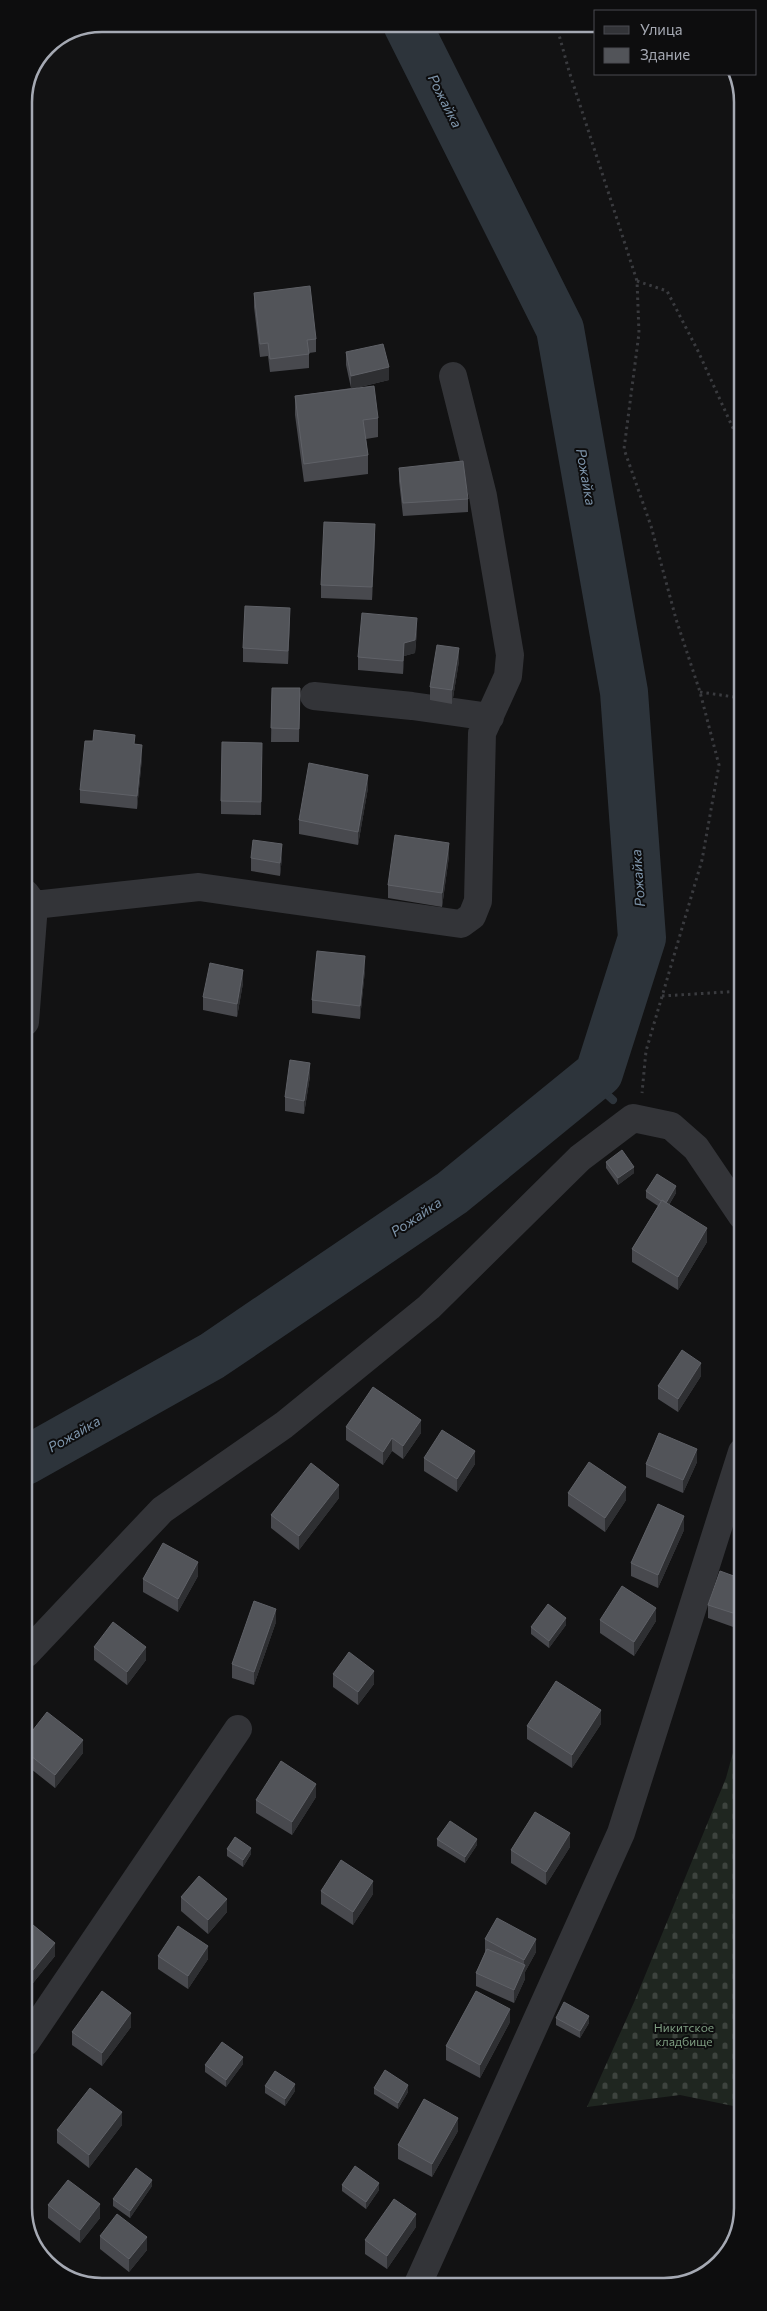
<svg xmlns="http://www.w3.org/2000/svg" width="767" height="2311" viewBox="0 0 767 2311" font-family="Commissioner,sans-serif">
	<style>
		.cemetery { fill: url(#cemetery-stones) }
		.lines { fill: none; stroke-linecap: round; stroke-linejoin: round }
		.stream { stroke: #2d343b; stroke-width: 8 }
		.river { stroke: #2d343b; stroke-width: 48 }
		.path { stroke: #3a3b3f; stroke-width: 3; stroke-dasharray: 2.5 4; stroke-linecap: butt }
		.minor { stroke: #333438; stroke-width: 28 }
		.wall { fill: #48494e }
		.shaded-wall { fill: #2e2f32 }
		.building { fill: #525459; stroke: #5f6167 }
		.labels { text-anchor: middle; stroke-width: 4; stroke-linejoin: round; paint-order: stroke }
		.park-label { font-size: 12px; fill: #7d9c80; stroke: #0d0d0e }
		.water-label { font-size: 14px; font-style: italic; fill: #7e95ab; stroke: #0d0d0e }
		.rim { fill: none; stroke: #a5a9b3; stroke-width: 2.5 }
	</style>
	<defs>
		<pattern id="cemetery-stones" width="16" height="16" patternUnits="userSpaceOnUse" patternTransform="scale(1.25)"><rect width="16" height="16" fill="#1f2620"/><path d="M2 7V4a2 2 0 0 1 4 0v3zM10 15v-3a2 2 0 0 1 4 0v3z" fill="#3d433e"/></pattern>
	</defs>
	<rect width="100%" height="100%" fill="#121213"/>
	<!-- cemetery -->
	<path class="cemetery" d="M743,1716v392l-63,-13 -93,12 48,-107 91,-222z"/>
	<g class="lines">
		<!-- stream -->
		<path class="stream" d="M599,1073l2,16 12,11"/>
		<!-- river -->
		<path class="river" d="M25,1461l187,-105 240,-163 147,-120 43,-135 -18,-246 -64,-363 -153,-305"/>
		<!-- path -->
		<path class="path" d="M556,24l13,47 68,210 2,52 -15,116 27,77 25,93 24,73 19,73 -17,95 -56,191 -4,42
			M637,281l30,10 31,60 43,95
			M700,692l41,6
			M662,996l80,-5"/>
		<!-- minor -->
		<path class="minor" d="M314,696l98,10 78,11
			M25,893l9,12 -9,117
			M34,905l165,-18 262,37 11,-8 6,-15 4,-168 26,-57 2,-21 -27,-159 -30,-120
			M26,1654l136,-144 122,-85 145,-118 151,-149 53,-40 38,8 25,22 46,68
			M26,2042l212,-313
			M417,2286l204,-453 121,-381"/>
	</g>
	<!-- wall -->
	<path class="wall" d="M254,293l62,46v13l-7,1v15l-39,4 -2,-16 -8,1 -6,-50z
		M346,352l43,28 -33,8 22,30v19l-12,2 2,16v19l-64,8 -9,-67v-19l56,-8 -5,-23z
		M399,468l69,31v13l-65,4 -4,-35z
		M375,537l-3,63 -51,-2v-13z
		M290,621l-2,43 -45,-2v-14z
		M417,631l-2,22 -11,3 -1,18 -45,-4v-13z
		M459,661l-7,43 -22,-4v-13z
		M272,688h28l-1,54h-28z
		M135,744l7,14 -5,51 -57,-6v-13z
		M262,756l-1,59 -40,-1v-13z
		M368,788l-10,57 -59,-11v-14z
		M449,856l-7,51 -54,-9v-13z
		M282,857l-2,19 -29,-5v-13z
		M365,970l-5,49 -48,-6v-13z
		M243,983l-6,34 -34,-7v-13z
		M310,1076l-6,38 -19,-3v-14z
		M606,1162l28,11 -16,12 -12,-17z
		M646,1191l30,2 -7,12 38,37 -29,48 -46,-28v-13l26,-43 -12,-8z
		M701,1376l-23,36 -20,-13v-13z
		M346,1427l75,6 -18,26 -11,-8 -9,14 -37,-25z
		M424,1458l51,6 -18,28 -33,-21z
		M697,1462l-14,31 -37,-16v-13z
		M568,1493l58,7 -21,32 -37,-26z
		M339,1498l-40,52 -28,-22v-13z
		M684,1530l-26,58 -27,-12v-13z
		M198,1576l-20,36 -35,-20v-13z
		M742,1579l1,30 -7,19 -28,-10v-13z
		M600,1620l56,1 -22,35 -34,-23z
		M276,1622l-22,63 -22,-7v-14z
		M566,1625l-17,23 -18,-14v-7z
		M94,1647l52,13 -19,25 -33,-25z
		M333,1674l41,10 -16,21 -25,-18z
		M601,1724l-29,44 -45,-29v-13z
		M26,1739l57,14 -28,35 -29,-23z
		M316,1797l-24,38 -36,-22v-13z
		M437,1839l40,6 -12,18 -28,-17z
		M570,1847l-24,38 -35,-22v-13z
		M227,1849l24,5 -8,13 -16,-11z
		M321,1891l52,3 -20,31 -32,-21z
		M181,1897l46,15 -19,22 -27,-23z
		M26,1933l29,23 -26,32 -3,-2z
		M485,1939l51,13 -11,20v7l-11,24 -38,-17v-13l9,-21z
		M158,1956l50,3 -20,30 -30,-20z
		M556,2018l33,5 -9,15 -24,-13z
		M510,2022l-30,56 -34,-18v-14z
		M131,2027l-29,39 -30,-21v-13z
		M243,2064l-17,23 -21,-15v-7z
		M265,2086l30,5 -10,15 -20,-13z
		M374,2088l34,4 -10,17 -24,-15z
		M122,2125l-33,43 -32,-25v-13z
		M458,2131l-26,46 -34,-18v-14z
		M342,2185l37,5 -13,19 -24,-18z
		M152,2186l-22,32 -17,-12v-7z
		M48,2205l52,13 -20,25 -32,-25z
		M416,2227l-29,42 -22,-15v-14z
		M100,2236l47,14 -18,22 -29,-23z"/>
	<!-- shaded-wall -->
	<path class="shaded-wall" d="M389,367v13l-38,9v-13z
		M375,524v13l-3,63v-13z
		M290,608v13l-2,43v-13z
		M417,618v13l-2,22 -11,3 -1,18v-13l1,-18z
		M459,648v13l-7,43v-14z
		M142,745v13l-5,51v-13z
		M368,775v13l-10,57v-13z
		M449,843v13l-7,51v-14z
		M282,844v13l-2,19v-13z
		M365,956v14l-5,49v-13z
		M243,970v13l-6,34v-13z
		M310,1063v13l-6,38v-13z
		M634,1167v6l-16,12v-7z
		M676,1186v7l-11,18v-7z
		M707,1228v14l-29,48v-13z
		M701,1363v13l-23,36v-13z
		M421,1420v13l-18,26v-13z
		M392,1438v13l-9,14v-13z
		M697,1449v13l-14,31v-13z
		M475,1451v13l-18,28v-13z
		M339,1485v13l-40,52v-14z
		M626,1487v13l-21,32v-14z
		M684,1516v14l-26,58v-13z
		M198,1562v14l-20,36v-13z
		M742,1596l1,13 -7,19v-14z
		M656,1608v13l-22,35v-14z
		M276,1609v13l-22,63v-13z
		M566,1618v7l-17,23v-7z
		M146,1647v13l-19,25v-13z
		M374,1671v13l-16,21v-13z
		M601,1710v14l-29,44v-13z
		M83,1740v13l-28,35v-13z
		M316,1784v13l-24,38v-13z
		M570,1833v14l-24,38v-13z
		M477,1839v6l-12,18v-6z
		M251,1848v6l-8,13v-7z
		M373,1881v13l-20,31v-13z
		M227,1899v13l-19,22v-14z
		M536,1939v13l-11,20v7l-11,24v-13l10,-23v-7z
		M55,1943v13l-26,32v-13z
		M208,1946v13l-20,30v-13z
		M510,2009v13l-30,56v-13z
		M131,2013v14l-29,39v-13z
		M589,2016v7l-9,15v-7z
		M243,2057v7l-17,23v-7z
		M295,2084v7l-10,15v-7z
		M408,2085v7l-10,17v-6z
		M122,2112v13l-33,43v-13z
		M458,2118v13l-26,46v-13z
		M152,2180v6l-22,32v-7z
		M379,2183v7l-13,19v-7z
		M100,2204v14l-20,25v-13z
		M416,2214v13l-29,42v-13z
		M147,2237v13l-18,22v-13z"/>
	<!-- building -->
	<path class="building" d="M310,286l6,53 -9,1 2,14 -39,5 -2,-16 -8,1 -6,-51z
		M383,344l6,23 -38,9 -5,-24z
		M374,386l4,32 -15,2 5,35 -64,9 -9,-68z
		M463,461l5,38 -65,4 -4,-35z
		M324,522l51,2 -3,63 -51,-2z
		M245,606l45,2 -2,43 -45,-3z
		M362,613l55,5 -2,22 -11,3 -1,18 -45,-4z
		M437,645l22,3 -7,42 -22,-3z
		M272,688h28l-1,41 -28,-1z
		M94,730l41,5 -1,9 8,1 -5,51 -57,-6 5,-49h8z
		M222,742l40,1 -1,59 -40,-1z
		M309,763l59,12 -10,57 -59,-12z
		M395,835l54,8 -7,50 -54,-8z
		M253,840l29,4 -2,19 -29,-5z
		M317,951l48,5 -5,50 -48,-6z
		M210,963l33,7 -6,34 -34,-7z
		M290,1060l20,3 -6,38 -19,-4z
		M622,1150l12,17 -16,11 -12,-16z
		M657,1174l19,12 -10,17 -4,-3 -1,1 -15,-10z
		M662,1200l45,28 -29,49 -46,-28z
		M682,1350l19,13 -23,36 -20,-13z
		M373,1387l48,33 -18,26 -11,-8 -9,14 -37,-25z
		M442,1430l33,21 -18,28 -33,-21z
		M659,1433l38,16 -14,31 -37,-16z
		M589,1462l37,25 -21,31 -37,-25z
		M311,1463l28,22 -40,51 -28,-21z
		M658,1504l26,12 -26,59 -27,-12z
		M163,1543l35,19 -20,37 -35,-20z
		M720,1571l22,8v17l-6,18 -28,-9z
		M622,1586l34,22 -22,34 -34,-22z
		M254,1601l22,8 -22,63 -22,-8z
		M548,1604l18,14 -17,23 -18,-14z
		M113,1622l33,25 -19,25 -33,-25z
		M349,1652l25,19 -16,21 -25,-18z
		M556,1681l45,29 -29,45 -45,-29z
		M47,1712l36,28 -28,35 -29,-23v-13z
		M281,1761l35,23 -24,38 -36,-22z
		M535,1812l35,21 -24,39 -35,-22z
		M450,1821l27,18 -12,18 -28,-18z
		M235,1837l16,11 -8,12 -16,-11z
		M341,1860l32,21 -20,31 -32,-21z
		M199,1876l28,23 -19,21 -27,-23z
		M497,1918l39,21 -12,21 -39,-21z
		M33,1925l22,18 -26,32 -3,-2v-40z
		M178,1926l30,20 -20,30 -30,-20z
		M487,1949l38,16 -11,25 -38,-17z
		M102,1991l29,22 -29,40 -30,-21z
		M476,1991l34,18 -30,56 -34,-19z
		M564,2002l25,14 -9,15 -24,-13z
		M222,2042l21,15 -17,23 -21,-15z
		M385,2070l23,15 -10,18 -24,-15z
		M275,2071l20,13 -10,15 -20,-13z
		M90,2088l32,24 -33,43 -32,-25z
		M424,2099l34,19 -26,46 -34,-19z
		M355,2166l24,17 -13,19 -24,-17z
		M136,2168l16,12 -22,31 -17,-12z
		M68,2180l32,24 -20,26 -32,-25z
		M394,2199l22,15 -29,42 -22,-16z
		M117,2214l30,23 -18,22 -29,-23z"/>
	<g class="labels">
		<!-- park labels -->
		<g class="park-label">
			<text x="684" y="2032">Никитское<tspan x="684" dy="14">кладбище</tspan></text>
		</g>
		<!-- water labels -->
		<g class="water-label">
			<text transform="translate(445 101) rotate(63)" y="5">Рожайка</text>
			<text transform="translate(586 477) rotate(80)" y="5">Рожайка</text>
			<text transform="translate(638 878) rotate(-94)" y="5">Рожайка</text>
			<text transform="translate(416 1217) rotate(-34)" y="5">Рожайка</text>
			<text transform="translate(74 1434) rotate(-30)" y="5">Рожайка</text>
		</g>
	</g>
	<!-- crop -->
	<path d="M0 0H767V2311H0ZM102 32H664A70 70 0 0 1 734 102V2208A70 70 0 0 1 664 2278H102A70 70 0 0 1 32 2208V102A70 70 0 0 1 102 32Z" fill="#0d0d0e" fill-rule="evenodd"/>
	<path class="rim" d="M102 32H664A70 70 0 0 1 734 102V2208A70 70 0 0 1 664 2278H102A70 70 0 0 1 32 2208V102A70 70 0 0 1 102 32Z"/>
	<!-- legend -->
	<rect x="594" y="10" width="162" height="65" fill="#0d0d0e" stroke="#4a4b50"/>
	<rect x="604" y="26" width="25" height="8" fill="#333438" stroke="#4a4b50"/>
	<text x="640" y="35" font-size="15" fill="#a5a9b3">Улица</text>
	<rect x="604" y="48" width="25" height="15" fill="#525459" stroke="#4a4b50"/>
	<text x="640" y="60" font-size="15" fill="#a5a9b3">Здание</text>
</svg>
